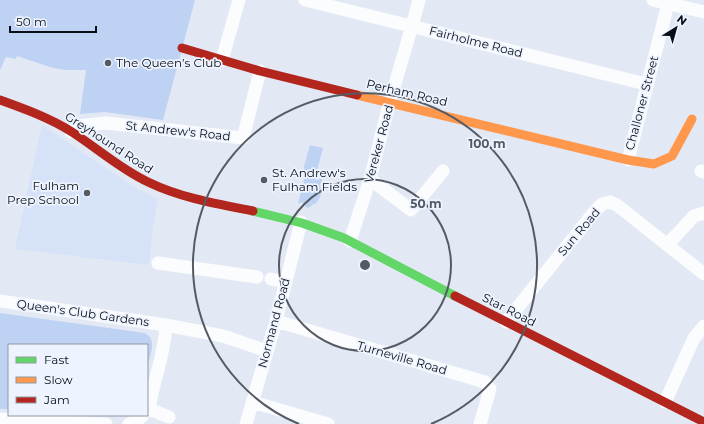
<svg xmlns="http://www.w3.org/2000/svg" width="704" height="424" viewBox="0 0 704 424" font-family="Montserrat,sans-serif">
	<style>
		.built { fill: #d5e2f8 }
		.green { fill: #bed2f4 }
		.lines { fill: none; stroke-linecap: round; stroke-linejoin: round }
		.street { stroke: #fbfcfd; stroke-width: 13 }
		.fast { stroke: #63d668; stroke-width: 9 }
		.slow { stroke: #ff974d; stroke-width: 9 }
		.jam { stroke: #b3261e; stroke-width: 9 }
		.ring { fill: none; stroke: #555b64; stroke-width: 2 }
		.poi-dot { fill: #555b64; stroke: #eef4ff; stroke-width: 1.5 }
		.labels { text-anchor: middle; stroke-width: 3.5; stroke-linejoin: round; paint-order: stroke }
		.street-label { font-size: 12px; fill: #090e16; stroke: #eef4ff }
		.poi-label { font-size: 12px; fill: #090e16; stroke: #eef4ff; text-anchor: start }
		.centre { fill: #555b64; stroke: #eef4ff; stroke-width: 2 }
		.ring-label { font-size: 12px; text-anchor: middle; font-weight: bold; fill: #555b64; stroke: #eef4ff; stroke-width: 3.5; stroke-linejoin: round; paint-order: stroke }
	</style>
	<rect width="100%" height="100%" fill="#e3e9f4"/>
	<!-- built -->
	<path class="built" d="M42,125l92,62 24,12 -5,27 -4,39 -134,-16z"/>
	<!-- green -->
	<path class="green" d="M0,0h195l-32,120 -58,-8 -25,2 6,-44h-21l-12,-2 -36,-12 -1,3 -10,-2 -6,13z
		M310,145l13,3 -8,31 2,1 3,-1h2v2l-2,3c2,9 1,14 -5,20h-2l-3,3 -3,1 -5,-6 -4,2 7,-28 -1,-10z
		M0,313l145,20c13,7 5,22 2,34v-22h-138v64h-9z"/>
	<g class="lines">
		<!-- street -->
		<path class="street" d="M305,0l341,84
			M653,0l51,12
			M222,60l17,-60
			M71,132l6,-6 29,-3 137,15 17,-67
			M628,160l41,-160
			M701,171l3,1
			M370,179l41,31 32,-39
			M350,241l20,-62 20,-78 22,-75 7,-26
			M667,245l27,-29 10,-3
			M158,263l99,14
			M271,279l15,3
			M0,301l166,24
			M276,321l209,61 5,7 -10,35
			M506,322l89,-111 7,-7 8,-2 7,3 87,69
			M252,402l76,22
			M665,402l29,-64 10,-12
			M149,409l20,8
			M147,411l2,-2c4,-28 16,-55 17,-84l57,11 44,15
			M0,419l106,5
			M129,424l9,-4 5,-5
			M246,424l30,-103 25,-99"/>
		<!-- fast -->
		<path class="fast" d="M253,211l49,12 42,15 111,58"/>
		<!-- slow -->
		<path class="slow" d="M357,95l271,65 26,4 18,-8 20,-37"/>
		<!-- jam -->
		<path class="jam" d="M182,48l78,23 97,24
			M0,100c25,9 50,18 72,32 25,16 48,37 76,50 33,16 69,22 105,29
			M455,296l249,126"/>
	</g>
	<!-- distance rings -->
	<g class="ring">
		<circle cx="365" cy="265" r="86"/>
		<path d="M299 424A172 172 0 1 1 431 424"/>
	</g>
	<!-- markers -->
	<g class="poi-dot">
		<circle cx="108" cy="63" r="4"/>
		<circle cx="264" cy="180" r="4"/>
		<circle cx="87" cy="193" r="4"/>
	</g>
	<g class="labels">
		<!-- street labels -->
		<g class="street-label">
			<text transform="translate(476 42) rotate(14)" y="4">Fairholme Road</text>
			<text transform="translate(407 93) rotate(13)" y="4">Perham Road</text>
			<text transform="translate(642 103) rotate(-75)" y="4">Challoner Street</text>
			<text transform="translate(178 131) rotate(6)" y="4">St Andrew's Road</text>
			<text transform="translate(109 143) rotate(33)" y="4">Greyhound Road</text>
			<text transform="translate(379 144) rotate(-75)" y="4">Vereker Road</text>
			<text transform="translate(579 232) rotate(-50)" y="4">Sun Road</text>
			<text transform="translate(509 310) rotate(27)" y="4">Star Road</text>
			<text transform="translate(83 313) rotate(8)" y="4">Queen's Club Gardens</text>
			<text transform="translate(274 323) rotate(-75)" y="4">Normand Road</text>
			<text transform="translate(402 358) rotate(16)" y="4">Turneville Road</text>
		</g>
		<!-- poi labels -->
		<g class="poi-label">
			<text x="116" y="67">The Queen’s Club</text>
			<text x="272" y="177">St. Andrew's<tspan x="272" dy="14">Fulham Fields</tspan></text>
			<text x="79" y="190" text-anchor="end">Fulham<tspan x="79" dy="14">Prep School</tspan></text>
		</g>
	</g>
	<circle cx="365" cy="265" r="6" class="centre"/>
	<g class="ring-label">
		<text x="487" y="148">100 m</text>
		<text x="426" y="208">50 m</text>
	</g>
	<!-- legend -->
	<rect x="8" y="344" width="140" height="72" fill="#eef4ff" stroke="#9298a2"/>
	<rect x="16" y="357" width="20" height="6" fill="#63d668" stroke="#9298a2"/>
	<text x="44" y="364" font-size="12" fill="#090e16">Fast</text>
	<rect x="16" y="377" width="20" height="6" fill="#ff974d" stroke="#9298a2"/>
	<text x="44" y="384" font-size="12" fill="#090e16">Slow</text>
	<rect x="16" y="397" width="20" height="6" fill="#b3261e" stroke="#9298a2"/>
	<text x="44" y="404" font-size="12" fill="#090e16">Jam</text>
	<!-- north arrow -->
	<g transform="translate(676 28) rotate(37)" stroke="#eef4ff" stroke-width="3" paint-order="stroke">
	<path d="M0-3L7 15L0 10L-7 15Z" fill="#090e16"/>
	<text y="-6" font-size="11" font-weight="bold" text-anchor="middle" fill="#090e16">N</text>
	</g>
	<!-- scale -->
	<path d="M10 26v6h86v-6" fill="none" stroke="#090e16" stroke-width="2"/>
	<text x="16" y="26" font-size="12" fill="#090e16" stroke="#eef4ff" stroke-width="3" paint-order="stroke">50 m</text>
</svg>
